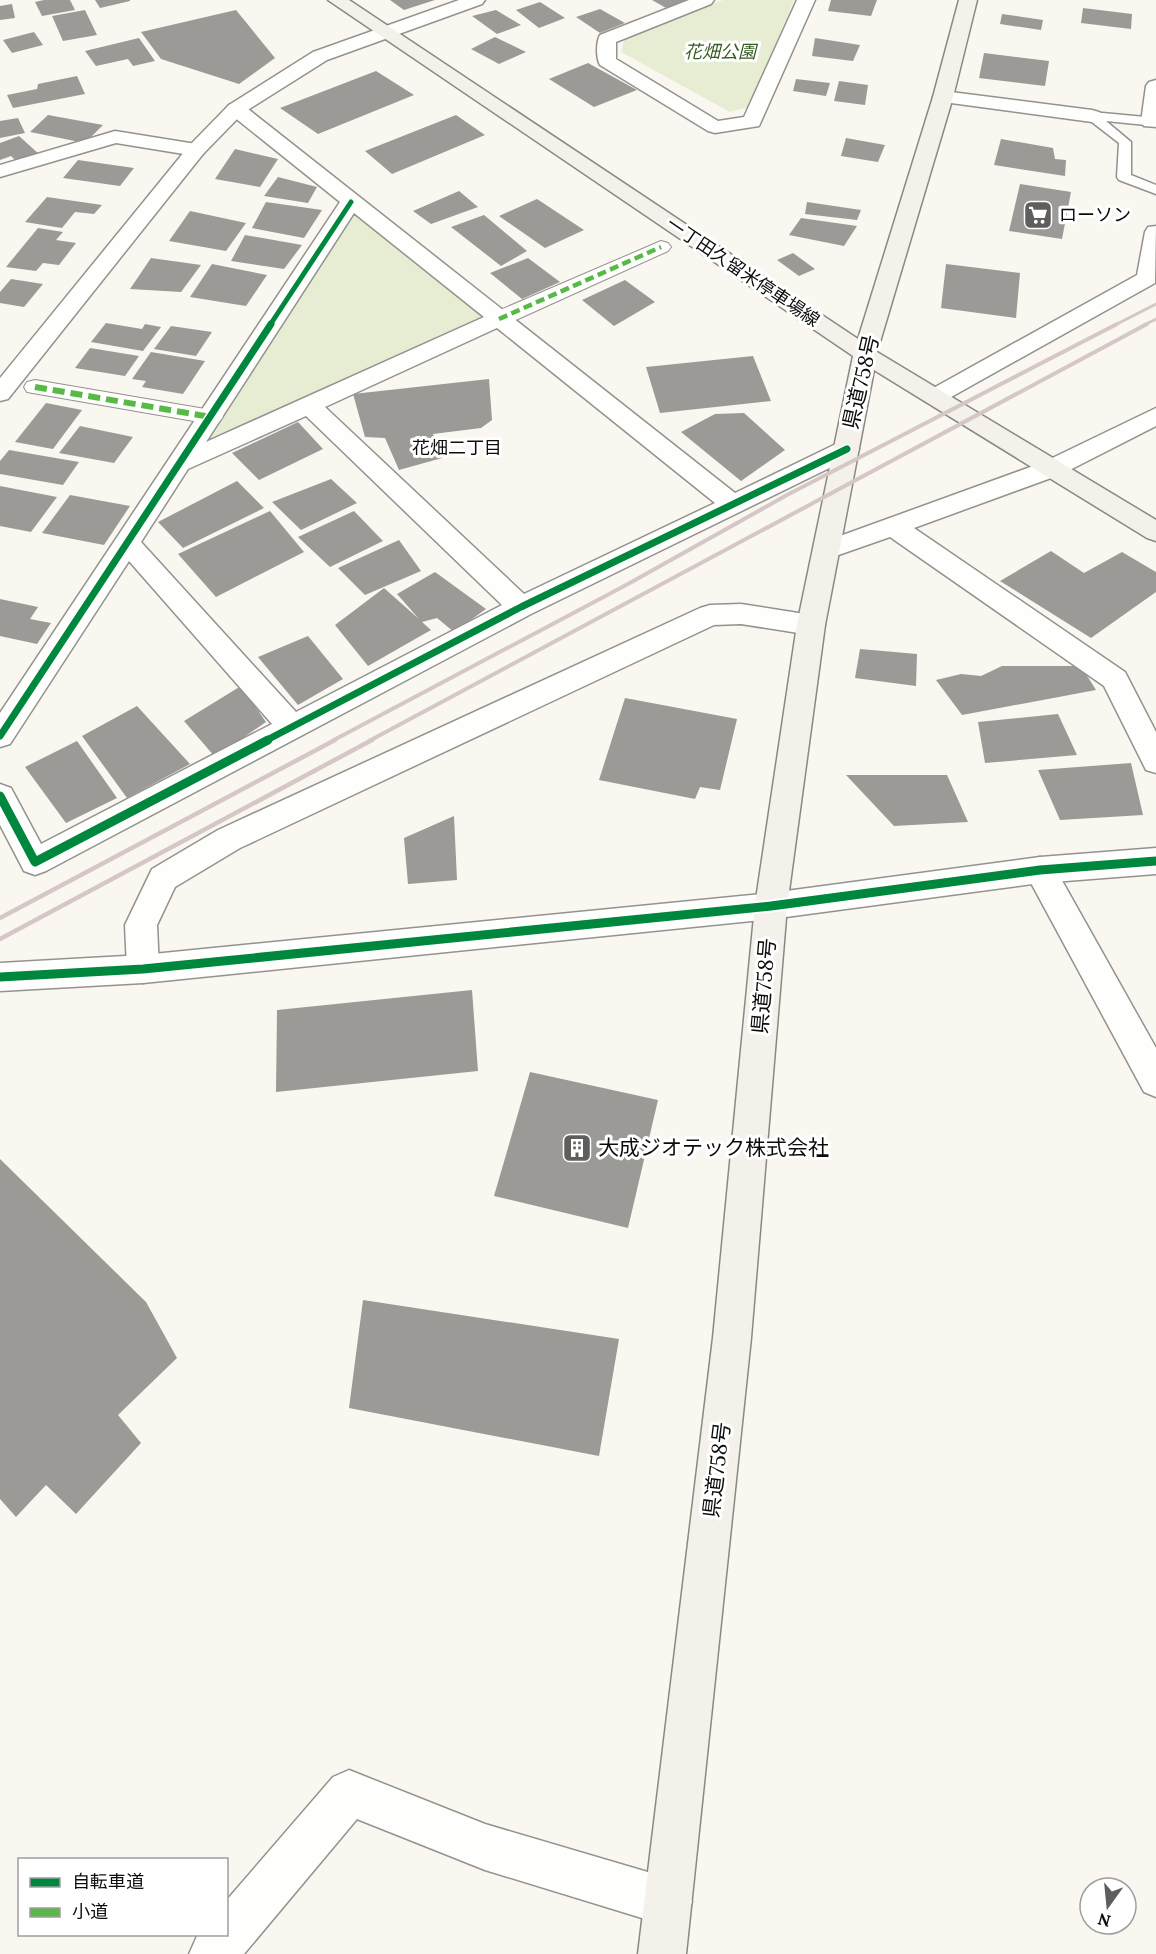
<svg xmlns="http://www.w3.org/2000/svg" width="1156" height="1954" viewBox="0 0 1156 1954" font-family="Lora,'Noto Sans JP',serif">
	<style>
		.green { fill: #e6edd2 }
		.building { fill: #9c9a96 }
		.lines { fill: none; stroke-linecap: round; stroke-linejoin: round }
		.service-casing { stroke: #93928f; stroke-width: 3 }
		.pedestrian-casing { stroke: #93928f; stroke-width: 2 }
		.minor-casing { stroke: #93928f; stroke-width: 3 }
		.tertiary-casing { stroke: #93928f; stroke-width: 3 }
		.secondary-casing { stroke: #8a8885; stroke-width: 3 }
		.service { fill: #fefefd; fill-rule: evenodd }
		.pedestrian { fill: #fefefd; fill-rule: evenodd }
		.minor { fill: #fefefd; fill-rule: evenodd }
		.tertiary { fill: #fefefd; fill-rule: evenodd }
		.secondary { fill: #f3f1e9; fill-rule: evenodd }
		.rail-far2 { stroke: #d5c6c7; stroke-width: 3 }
		.rail-far1 { stroke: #d5c6c7; stroke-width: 4 }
		.rail { stroke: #d5c6c7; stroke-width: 4.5 }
		.quiet-far1 { stroke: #58b947; stroke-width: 4.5; stroke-dasharray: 9 4.5; stroke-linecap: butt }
		.quiet { stroke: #58b947; stroke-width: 6; stroke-dasharray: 12 6; stroke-linecap: butt }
		.cycleway-far2-casing { stroke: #fff; stroke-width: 8 }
		.cycleway-far1-casing { stroke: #fff; stroke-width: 10 }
		.cycleway-casing { stroke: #fff; stroke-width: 13 }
		.cycleway-far2 { stroke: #00873e; stroke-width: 5 }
		.cycleway-far1 { stroke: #00873e; stroke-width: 7 }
		.cycleway { stroke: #00873e; stroke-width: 9 }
		.labels { text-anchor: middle; stroke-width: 6; stroke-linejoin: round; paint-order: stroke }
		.far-park-label { font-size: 18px; font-style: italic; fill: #365c23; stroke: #fff }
		.far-poi-label { font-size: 18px; fill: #0c0c0c; stroke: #fff; text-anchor: start }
		.far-street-label { font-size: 18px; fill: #0c0c0c; stroke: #fff }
		.far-neighbourhood-label { font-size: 18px; fill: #0c0c0c; stroke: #fff }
		.street-label { font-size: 21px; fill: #0c0c0c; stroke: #fff }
		.poi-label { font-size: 21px; fill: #0c0c0c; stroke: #fff; text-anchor: start }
	</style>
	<rect width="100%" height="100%" fill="#faf7f0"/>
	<!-- green -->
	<path class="green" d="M723,0h71l-45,107 -19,5 -109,-60 4,-14z
		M354,214l135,105 -283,124z"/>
	<!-- building -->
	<path class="building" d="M44,0h26l5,10 -33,6 -7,-14z
		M95,0h35v1l-30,7z
		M390,0h45l-31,10z
		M652,0h36l-22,8z
		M831,0h46l-6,16 -43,-5z
		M540,2l25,16 -26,10 -23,-18z
		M12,4l3,14 -15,2v-14z
		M1083,8l49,6 -1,15 -50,-6z
		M600,9l25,14 -25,10 -24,-16z
		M85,10l12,25 -34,6 -11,-25z
		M236,10l39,48 -36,26 -78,-25 -20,-27z
		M496,10l25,15 -24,9 -25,-18z
		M1002,14l41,6 -2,10 -41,-6z
		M34,32l9,13 -31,8 -9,-13z
		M495,37l31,15 -27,12 -28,-15z
		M139,38l16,23 -22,5 -5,-7 -32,7 -11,-15z
		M815,38l45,7 -7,16 -41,-5z
		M984,53l65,8 -4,25 -66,-8z
		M588,63l49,27 -43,17 -45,-28z
		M376,71l38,24 -96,39 -38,-26z
		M77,76l8,18 -72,14 -6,-13 30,-6 1,-5z
		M796,79l34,4 -4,13 -33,-5z
		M839,81l29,4 -3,20 -31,-4z
		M48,115l55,10 -18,18 -55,-11z
		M456,115l29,20 -93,39 -27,-23z
		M18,118l7,15 -25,5v-17z
		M19,136l21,19 -22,8 -7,-7 -11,4v-17z
		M846,138l39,7 -7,17 -37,-6z
		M1001,139l52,9 2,11 11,1 -1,16 -71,-11z
		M235,149l43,10 -18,28 -45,-8z
		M78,160l56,8 -14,18 -57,-8z
		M278,177l39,10 -9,16 -44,-7z
		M1020,184l51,8 -9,47 -53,-8z
		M459,191l19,16 -47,17 -18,-13z
		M47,197l55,8 -8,9 -19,-2 -13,16 -37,-6z
		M537,199l47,31 -39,18 -46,-32z
		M266,202l56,8 -18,28 -52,-10z
		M807,202l54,8 -4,10 -52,-6z
		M190,211l56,12 -20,28 -57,-10z
		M484,215l43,36 -26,15 -50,-39z
		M801,218l56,8 -13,20 -55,-11z
		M38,228l25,4 -7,8 20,3 -17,22 -16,-2 -7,8 -30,-4z
		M245,235l57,10 -18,24 -53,-8z
		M793,253l22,16 -16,7 -22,-16z
		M151,258l50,7 -20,27 -51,-3z
		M528,258l32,24 -38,17 -32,-26z
		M212,264l55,11 -21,31 -56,-9z
		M946,264l74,9 -4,45 -75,-10z
		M11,279l32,5 -19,23 -24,-4v-11z
		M625,280l30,22 -41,24 -32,-26z
		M106,323l36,6 3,-5 16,3 -18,24 -52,-9z
		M171,326l41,6 -16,24 -42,-7z
		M90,348l49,8 -14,20 -50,-8z
		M151,352l54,9 -22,33 -41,-7 4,-6 -14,-2z
		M753,356l18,45 -111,12 -14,-46z
		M489,379l3,41 -11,8 -48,6 9,24 -43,12 -14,-32 -20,-1 -12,-43z
		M46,403l36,7 -29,39 -38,-7z
		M744,413l41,37 -44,31 -60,-49 34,-18z
		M298,422l25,27 -64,31 -27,-27z
		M80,426l53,11 -19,26 -55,-10z
		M9,450l70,12 -16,23 -63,-11v-13z
		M331,479l26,24 -56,27 -29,-28z
		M237,481l27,27 -81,40 -25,-26z
		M0,486l57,11 -26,35 -31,-6z
		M70,495l60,11 -26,39 -62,-12z
		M270,511l34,41 -88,45 -38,-43z
		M354,511l29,30 -53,26 -32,-30z
		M399,540l22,31 -56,24 -27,-27z
		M1051,551l33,22 38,-21 34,20v20l-65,46 -91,-57z
		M435,572l51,37 -32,23 -17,-14 -15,4 9,8 -63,36 -33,-41 49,-37 35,31 -22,-25z
		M0,599l38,8 -8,12 21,4 -14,21 -37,-8z
		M308,636l35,43 -45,26 -40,-48z
		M860,649l57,5 -1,32 -61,-8z
		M1002,666h79l15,24 -134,25 -26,-35 25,-6 20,2z
		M241,686l25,36 -51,35 -31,-36z
		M625,698l112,21 -17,71 -20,-3 -5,12 -96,-19z
		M137,706l53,58 -63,34 -45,-62z
		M1058,714l19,41 -92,8 -7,-41z
		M77,741l40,57 -51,25 -41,-56z
		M1131,763l12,52 -83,5 -22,-50z
		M846,775h101l21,47 -74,4z
		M454,816l3,64 -49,4 -4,-46z
		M472,990l6,81 -202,21 1,-82z
		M530,1072l128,28 -30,128 -134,-32z
		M0,1159l146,143 31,56 -59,57 23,28 -65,71 -30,-29 -30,32 -16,-18z
		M363,1300l256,39 -20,117 -250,-48z"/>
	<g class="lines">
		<!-- service casing -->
		<g class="service-casing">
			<path id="service" d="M1092,112l64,6v8l-50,-5 25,21v33l25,10v9l-37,-14 -2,-3 2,-34 -31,-24 -2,-3z"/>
		</g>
		<!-- pedestrian casing -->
		<g class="pedestrian-casing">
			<path id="pedestrian" d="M661,241l7,2 3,4 -3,4 -161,73 -8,2 -8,-2 -3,-5 3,-5z
				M35,380l176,30 8,2 4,5 -4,5 -8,2 -184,-32 -3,-5 3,-5z"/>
		</g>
		<!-- minor casing -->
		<g class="minor-casing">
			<path id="minor" d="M689,0h25l-3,4 -95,38v17l102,62 26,-4 53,-117h18l-56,126 -44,7 -7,-2 -108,-66c-4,-7 -4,-23 0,-30z
				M1156,80v47l-12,-1 -3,-4 5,-36 3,-4z
				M236,103l7,2 492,388 103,-50 9,-2 9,2 3,6 -3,6 -325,159 -485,257 -11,4 -11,-4 -24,-46v-41l11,4 30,56 231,-120 -143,-163 -119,183 -10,3v-34l340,-511 -111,-89 -3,-4 3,-4zM354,213l130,104 -278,125zM497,328l218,175 -191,91 -199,-187zM306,416l196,189 -206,107 -155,-170 47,-73z
				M115,131l81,13 7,2 3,4 -3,4 -7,2 -80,-13 -116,34v-12z
				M1156,226l-1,57 -211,118 -8,2 -8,-2 -4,-5 4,-5 209,-116 8,-43 3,-5z
				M1156,408v18l-94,48 -148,54 211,144 31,60v41l-10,-3 -42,-84 -214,-149 -63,22 -9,-3 -4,-6 4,-6 226,-82z
				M741,604l70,11 10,3 4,7 -4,7 -10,3 -70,-11 -27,1 -474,223 -65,39 -18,38 2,44 -4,10 -12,4 -12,-4 -4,-10 -2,-44 27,-56 66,-39 482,-222 10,-3z
				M1040,857l11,4 105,187v49l-12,-5 -120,-222 5,-9z
				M349,1770l136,54 183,54 17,7 7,17 -7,17 -17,7 -183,-56 -128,-51 -113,135h-55l9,-20h28v-33l107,-124z"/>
		</g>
		<!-- tertiary casing -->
		<g class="tertiary-casing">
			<path id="tertiary" d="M459,0h26l-3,4 -155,56 -84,53 -40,41 -195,245 -8,2v-23l189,-232 40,-41 84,-53z
				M943,91l149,19 7,2 3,4 -3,4 -7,2 -156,-21 -3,-4 3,-4z
				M1156,848v26l-116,9 -269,36 -628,64 -143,8v-28l143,-8 628,-62 269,-36z"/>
		</g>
		<!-- secondary casing -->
		<g class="secondary-casing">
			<path id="secondary" d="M328,0h21l509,339 75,-242 26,-97h18l-24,97 -76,255 279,168v21l-9,-3 -273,-168 -49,255 -38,281 -36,432 -65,616h-48l75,-616 42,-432 42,-281 56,-269z"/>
		</g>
		<!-- service -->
		<use href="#service" class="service"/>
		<!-- pedestrian -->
		<use href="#pedestrian" class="pedestrian"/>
		<!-- minor -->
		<use href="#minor" class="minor"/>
		<!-- tertiary -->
		<use href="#tertiary" class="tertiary"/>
		<!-- secondary -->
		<use href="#secondary" class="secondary"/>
		<!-- rail-far2 -->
		<path class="rail-far2" d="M1115,325l41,-21
			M1144,325l12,-6"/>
		<!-- rail-far1 -->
		<path class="rail-far1" d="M332,741l296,-157 159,-89 330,-171
			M369,741l778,-417"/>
		<!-- rail -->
		<path class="rail" d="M0,918l335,-178
			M0,939l372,-199"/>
		<!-- quiet-far1 -->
		<path class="quiet-far1" d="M499,319l162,-72"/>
		<!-- quiet -->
		<path class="quiet" d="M35,387l176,30"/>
		<!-- cycleway-far2 casing -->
		<g class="cycleway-far2-casing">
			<path id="cycleway-far2" d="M270,325l81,-123"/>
		</g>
		<!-- cycleway-far1 casing -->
		<g class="cycleway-far1-casing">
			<path id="cycleway-far1" d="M0,736l271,-412
				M265,741l256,-134 326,-158"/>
		</g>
		<!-- cycleway casing -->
		<g class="cycleway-casing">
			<path id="cycleway" d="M0,796l35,66 233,-122
				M0,977l143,-8 628,-63 269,-36 116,-9"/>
		</g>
		<!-- cycleway-far2 -->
		<use href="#cycleway-far2" class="cycleway-far2"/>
		<!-- cycleway-far1 -->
		<use href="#cycleway-far1" class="cycleway-far1"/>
		<!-- cycleway -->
		<use href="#cycleway" class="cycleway"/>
	</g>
	<!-- icons -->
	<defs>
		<g id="supermarket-square" transform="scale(1.5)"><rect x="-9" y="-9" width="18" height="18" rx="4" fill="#5f5e5c" stroke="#fff"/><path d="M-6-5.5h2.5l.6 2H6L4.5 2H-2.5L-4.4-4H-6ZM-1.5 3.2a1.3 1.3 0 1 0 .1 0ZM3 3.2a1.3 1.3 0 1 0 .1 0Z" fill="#fff"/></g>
		<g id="building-square" transform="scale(1.5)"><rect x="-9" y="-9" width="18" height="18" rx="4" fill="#5f5e5c" stroke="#fff"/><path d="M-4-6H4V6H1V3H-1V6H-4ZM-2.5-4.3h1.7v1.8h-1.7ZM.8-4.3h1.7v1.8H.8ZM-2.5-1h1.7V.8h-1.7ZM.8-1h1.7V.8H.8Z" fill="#fff"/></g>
	</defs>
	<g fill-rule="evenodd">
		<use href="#supermarket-square" x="1038" y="215"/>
		<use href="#building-square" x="577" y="1148"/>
	</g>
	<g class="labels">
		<!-- far-park labels -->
		<g class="far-park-label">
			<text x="720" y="58">花畑公園</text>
		</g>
		<!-- far-poi labels -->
		<g class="far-poi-label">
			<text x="1059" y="221">ローソン</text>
		</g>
		<!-- far-street labels -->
		<g class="far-street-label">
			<text transform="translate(743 272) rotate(34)" y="6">一丁田久留米停車場線</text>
		</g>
		<!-- far-neighbourhood labels -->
		<g class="far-neighbourhood-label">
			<text x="457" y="454">花畑二丁目</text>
		</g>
		<!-- street labels -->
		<g class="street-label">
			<text transform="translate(861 382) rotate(-77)" y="7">県道758号</text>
			<text transform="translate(764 986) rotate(-85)" y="7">県道758号</text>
			<text transform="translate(717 1470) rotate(-83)" y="7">県道758号</text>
		</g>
		<!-- poi labels -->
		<g class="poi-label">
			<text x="598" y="1155">大成ジオテック株式会社</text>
		</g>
	</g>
	<!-- legend -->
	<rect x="18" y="1858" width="210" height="78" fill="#ffffff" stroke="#9e9e9e" stroke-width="1.5"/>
	<rect x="30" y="1878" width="30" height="9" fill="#00873e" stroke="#9e9e9e" stroke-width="1.5"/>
	<text x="72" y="1888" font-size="18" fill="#0c0c0c">自転車道</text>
	<rect x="30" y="1908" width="30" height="9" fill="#58b947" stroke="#9e9e9e" stroke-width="1.5"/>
	<text x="72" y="1918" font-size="18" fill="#0c0c0c">小道</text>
	<!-- north arrow -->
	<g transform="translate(1108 1906) rotate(195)"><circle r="28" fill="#ffffff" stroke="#9e9e9e" stroke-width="1.5"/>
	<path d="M0-4.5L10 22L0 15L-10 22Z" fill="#5f5e5c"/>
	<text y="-9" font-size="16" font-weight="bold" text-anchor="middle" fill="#0c0c0c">N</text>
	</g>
</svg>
